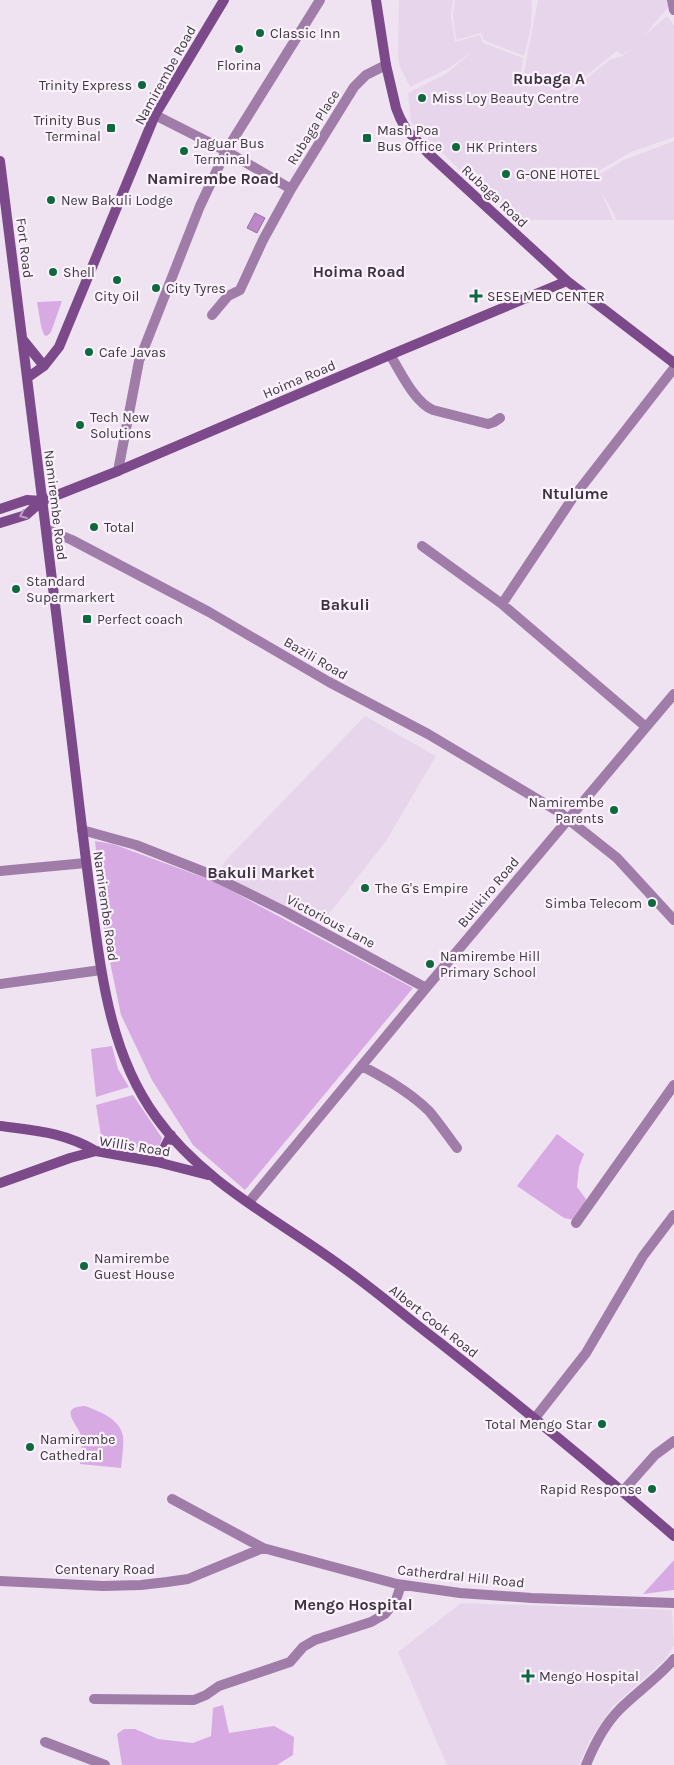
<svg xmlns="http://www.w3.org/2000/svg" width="674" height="1765" viewBox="0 0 674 1765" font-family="Karla,sans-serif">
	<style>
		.built { fill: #e7d6eb; fill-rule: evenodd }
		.green { fill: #d7aae3 }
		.water { fill: #bc88c9; stroke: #9670a0 }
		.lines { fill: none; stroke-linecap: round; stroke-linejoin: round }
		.street { stroke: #a07da9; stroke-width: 10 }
		.secondary { stroke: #7c498a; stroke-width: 10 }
		.oneway { stroke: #bc9dc4 }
		.poi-dot { fill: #0e693d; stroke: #fbf1fd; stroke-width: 2 }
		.labels { text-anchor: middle; stroke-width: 4.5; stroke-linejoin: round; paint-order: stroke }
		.poi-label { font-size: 14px; fill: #3e393f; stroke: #fbf1fd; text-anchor: start }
		.street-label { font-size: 14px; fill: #3e393f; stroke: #fbf1fd }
		.quarter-label { font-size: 16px; font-weight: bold; fill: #3c333f; stroke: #fbf1fd }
	</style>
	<rect width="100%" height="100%" fill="#efe3f2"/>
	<!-- built -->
	<path class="built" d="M399,0h54l-2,16 4,26 25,-7 3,8 40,15 -2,15 22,11 -19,-12 14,-72h130l1,6 -25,30 23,-20 7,9v112l-43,15 -38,22 2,3 29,-17 50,-19v79h-57l-17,-31 13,31h-90l-56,-43 -56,-55 -3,-29 38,-19 27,-23 -24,17 -39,19 -10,-20 -2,-11zM629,50l-6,6 -12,3 -45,36 -3,-1 54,-43 5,4z
		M455,0h77l-1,28 -7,28 -40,-16 -3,-7 -25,7 -3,-25z
		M365,716l71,40 -50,85 -67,86 -101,-52 6,-13z
		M461,1603l211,7 2,35 -9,15 -53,47 -23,35 -10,23h-132l-49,-113z"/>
	<!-- green -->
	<path class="green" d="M62,301l-11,31 -4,4 -3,-1 -3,-9 -4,-24z
		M95,841l18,3 100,37 200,107 -168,202 -52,-45 -41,-65 -31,-65 -16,-77z
		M112,1046l6,23 11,18 -33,10 -5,-48z
		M133,1095l29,43 -3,10 -12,3 -46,-15 -5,-31z
		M557,1134l27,20 -5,13 -2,20 9,12 -5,14 -7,7 -10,-2 -47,-32z
		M85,1406c14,5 35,13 38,30 1,10 -1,22 -2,32l-41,-4c0,-8 2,-17 2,-25 -1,-12 -27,-32 3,-33z
		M674,1560v30l-31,4z
		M223,1705l6,28 45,-7 20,11 -1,18 -16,10h-155l-5,-31 7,-5h11l23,10 35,4 18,-7 2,-28z"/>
	<!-- water -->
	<path class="water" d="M255,213l10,5 -8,15 -10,-5z"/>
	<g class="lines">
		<!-- street -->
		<path class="street" d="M672,0l2,10
			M155,115l71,36 65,38
			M212,315l16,-19 12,-6 23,-50 28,-51 63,-102 12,-12 20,-10
			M390,355c11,17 24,47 43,55l55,14 6,-2 6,-4
			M118,471l21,-110 61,-155 26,-55 94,-151
			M46,529l26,11 137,72 120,70 99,52 131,78 58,46 57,62
			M422,546l80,58 144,123
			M502,604l70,-105 102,-131
			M82,830l54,15 71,28 77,38 142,77
			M0,871l86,-8
			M0,984l101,-14
			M362,1066c23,12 48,26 67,45 10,12 19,25 28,37
			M249,1202l177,-214 248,-294
			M576,1223l98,-138
			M535,1418l51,-65 57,-97 31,-41
			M623,1491l32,-36 19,-14
			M172,1499l91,49 134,36 63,9 72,5 142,5
			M0,1581l103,5 38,-1 26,-3 21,-3 75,-31
			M94,1699l100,1 12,-5 13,-9 71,-24 13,-15 12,-7 56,-18 14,-8 11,-14 5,-15
			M45,1742l60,23
			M586,1765c8,-20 18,-40 34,-56 17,-17 38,-31 54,-50"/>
		<!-- secondary -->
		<path class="secondary" d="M376,0l10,65 10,43 4,10 6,11 23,25 138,127 107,82
			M0,161c24,183 45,366 68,549 8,65 15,131 24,196 10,73 19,149 64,211 47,66 121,102 185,149 34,24 65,51 98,76 80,63 158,127 235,194
			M23,340l21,26
			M27,378l17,-12 15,-19 96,-232 69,-115
			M0,509l27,-9 15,1
			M0,523l26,-8 16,-14 76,-30 272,-116 177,-74
			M0,1126c37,5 63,6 96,25
			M157,1162l14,-27
			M0,1183l70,-25 26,-7 61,11 51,13"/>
	</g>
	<!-- one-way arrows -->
	<defs><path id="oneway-chevron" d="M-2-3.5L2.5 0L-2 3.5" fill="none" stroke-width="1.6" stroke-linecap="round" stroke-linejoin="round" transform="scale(1.25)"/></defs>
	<use class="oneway" href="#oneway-chevron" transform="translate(23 515) rotate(156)"/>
	<!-- markers -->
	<g class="poi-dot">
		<circle cx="260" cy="33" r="5"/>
		<circle cx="239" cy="49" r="5"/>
		<circle cx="142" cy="85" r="5"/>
		<circle cx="422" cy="98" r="5"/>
		<rect x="106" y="123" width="10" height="10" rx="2.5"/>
		<rect x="362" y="133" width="10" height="10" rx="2.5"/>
		<circle cx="456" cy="147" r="5"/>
		<circle cx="184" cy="151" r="5"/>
		<circle cx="506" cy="174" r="5"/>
		<circle cx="51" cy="200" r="5"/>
		<circle cx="53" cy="272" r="5"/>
		<circle cx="117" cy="280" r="5"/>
		<circle cx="156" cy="288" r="5"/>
		<path d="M473.5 288.5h5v5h5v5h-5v5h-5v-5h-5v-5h5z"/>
		<circle cx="89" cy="352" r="5"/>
		<circle cx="80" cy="425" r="5"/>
		<circle cx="94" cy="527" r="5"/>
		<circle cx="16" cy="589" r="5"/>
		<rect x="82" y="614" width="10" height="10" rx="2.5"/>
		<circle cx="614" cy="810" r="5"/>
		<circle cx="365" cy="888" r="5"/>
		<circle cx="652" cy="903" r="5"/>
		<circle cx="430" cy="964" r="5"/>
		<circle cx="84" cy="1266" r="5"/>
		<circle cx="602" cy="1424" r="5"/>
		<circle cx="30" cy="1447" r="5"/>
		<circle cx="652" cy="1489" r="5"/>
		<path d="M525.5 1668.5h5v5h5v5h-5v5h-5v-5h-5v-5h5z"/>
	</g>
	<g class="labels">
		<!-- poi labels -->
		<g class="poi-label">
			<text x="270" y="38">Classic Inn</text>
			<text x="239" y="70" text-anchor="middle">Florina</text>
			<text x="132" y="90" text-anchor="end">Trinity Express</text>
			<text x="432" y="103">Miss Loy Beauty Centre</text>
			<text x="101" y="125" text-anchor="end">Trinity Bus<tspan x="101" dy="16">Terminal</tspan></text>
			<text x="377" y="135">Mash Poa<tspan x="377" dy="16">Bus Office</tspan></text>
			<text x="194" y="148">Jaguar Bus<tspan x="194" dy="16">Terminal</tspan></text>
			<text x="466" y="152">HK Printers</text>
			<text x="516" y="179">G-ONE HOTEL</text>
			<text x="61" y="205">New Bakuli Lodge</text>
			<text x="63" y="277">Shell</text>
			<text x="166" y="293">City Tyres</text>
			<text x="117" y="301" text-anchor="middle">City Oil</text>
			<text x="487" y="301">SESE MED CENTER</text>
			<text x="99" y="357">Cafe Javas</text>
			<text x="90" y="422">Tech New<tspan x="90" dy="16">Solutions</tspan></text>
			<text x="104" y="532">Total</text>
			<text x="26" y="586">Standard<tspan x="26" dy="16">Supermarkert</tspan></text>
			<text x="97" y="624">Perfect coach</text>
			<text x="604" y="807" text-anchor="end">Namirembe<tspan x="604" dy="16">Parents</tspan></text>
			<text x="375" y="893">The G's Empire</text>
			<text x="642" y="908" text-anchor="end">Simba Telecom</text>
			<text x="440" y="961">Namirembe Hill<tspan x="440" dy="16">Primary School</tspan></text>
			<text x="94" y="1263">Namirembe<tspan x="94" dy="16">Guest House</tspan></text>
			<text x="592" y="1429" text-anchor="end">Total Mengo Star</text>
			<text x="40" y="1444">Namirembe<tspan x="40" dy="16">Cathedral</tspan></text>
			<text x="642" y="1494" text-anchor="end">Rapid Response</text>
			<text x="539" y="1681">Mengo Hospital</text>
		</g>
		<!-- street labels -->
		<g class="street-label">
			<text transform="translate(165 75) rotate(-61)" y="5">Namirembe Road</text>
			<text transform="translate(313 127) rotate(-58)" y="5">Rubaga Place</text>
			<text transform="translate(495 196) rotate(43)" y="5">Rubaga Road</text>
			<text transform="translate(25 248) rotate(83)" y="5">Fort Road</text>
			<text transform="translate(299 379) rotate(-23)" y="5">Hoima Road</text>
			<text transform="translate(56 505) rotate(83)" y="5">Namirembe Road</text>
			<text transform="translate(316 658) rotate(30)" y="5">Bazili Road</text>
			<text transform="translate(488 892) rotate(-50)" y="5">Butikiro Road</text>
			<text transform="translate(106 906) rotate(82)" y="5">Namirembe Road</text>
			<text transform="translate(331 921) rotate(28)" y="5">Victorious Lane</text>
			<text transform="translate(135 1146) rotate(9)" y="5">Willis Road</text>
			<text transform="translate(434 1321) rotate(38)" y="5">Albert Cook Road</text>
			<text x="105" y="1574">Centenary Road</text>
			<text transform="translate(461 1576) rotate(6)" y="5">Catherdral Hill Road</text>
		</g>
		<!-- quarter labels -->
		<g class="quarter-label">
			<text x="549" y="84">Rubaga A</text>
			<text x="213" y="184">Namirembe Road</text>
			<text x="359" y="277">Hoima Road</text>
			<text x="575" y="499">Ntulume</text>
			<text x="345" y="610">Bakuli</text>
			<text x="261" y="878">Bakuli Market</text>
			<text x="353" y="1610">Mengo Hospital</text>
		</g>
	</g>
</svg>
